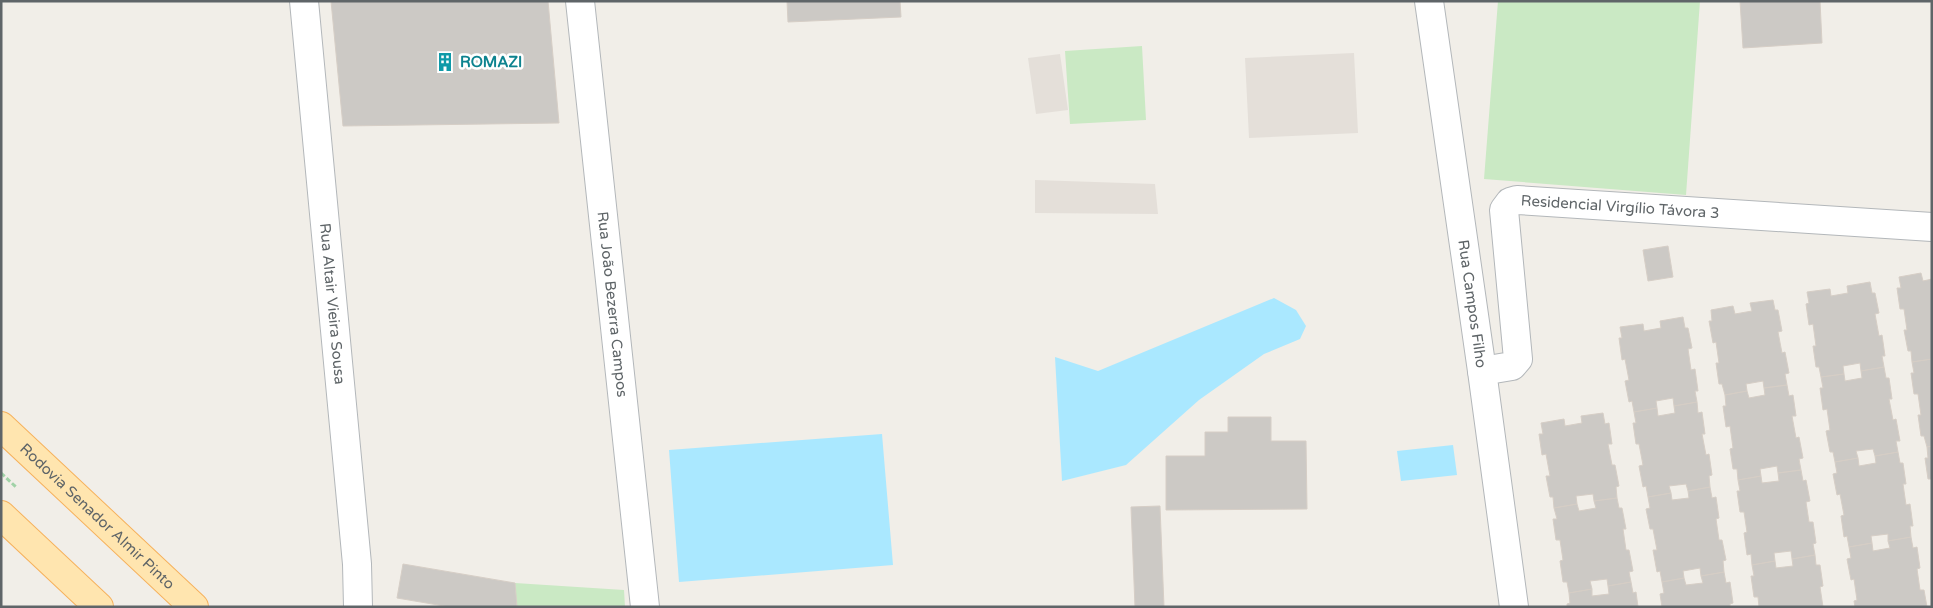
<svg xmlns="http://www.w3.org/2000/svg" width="1933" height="608" viewBox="0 0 1933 608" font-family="'Varela Round',sans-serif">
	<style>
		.education { fill: #e4dfd9 }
		.green { fill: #cae9c4 }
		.water { fill: #aae8ff }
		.building { fill: #ccc9c5; stroke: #d6cec6 }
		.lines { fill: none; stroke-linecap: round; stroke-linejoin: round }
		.minor-casing { stroke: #b3b7ba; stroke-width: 30 }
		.major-casing { stroke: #f6b15c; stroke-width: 30 }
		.path { stroke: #a1d2a7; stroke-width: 3; stroke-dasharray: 5 2.5; stroke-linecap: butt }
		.minor { stroke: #fff; stroke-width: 28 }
		.major { stroke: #ffe5af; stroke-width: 28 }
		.labels { text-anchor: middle; stroke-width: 5; stroke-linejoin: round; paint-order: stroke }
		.culture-label { font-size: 15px; font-weight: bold; fill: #0d838f; stroke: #fff; text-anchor: start }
		.street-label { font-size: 15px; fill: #5f6568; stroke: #fff }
	</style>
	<rect width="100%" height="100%" fill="#f1eee8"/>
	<!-- education -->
	<path class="education" d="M1354,53l4,80 -109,5 -4,-80z
		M1060,54l8,56 -32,4 -8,-56z
		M1035,180l120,4 3,30 -123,-1z"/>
	<!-- green -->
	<path class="green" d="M1498,1h202l-14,194 -202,-16z
		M1142,46l4,74 -76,4 -5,-73z
		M515,583l109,7 1,17h-108z"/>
	<!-- water -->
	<path class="water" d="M1274,298l22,12 10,16 -6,13 -36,15 -65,46 -73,65 -64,16 -7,-124 43,14z
		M882,434l11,131 -214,17 -10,-132z
		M1453,445l4,30 -56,6 -4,-30z"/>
	<!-- building -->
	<path class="building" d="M331,1h217l11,122 -216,3z
		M787,1h113l1,16 -113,5z
		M1740,1h80l2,42 -79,5z
		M1668,246l5,31 -25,4 -5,-31z
		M1921,273l2,8 9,-2v80l-20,3 -1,-11h-3l-4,-21h3l-3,-21h-4l-3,-21h4l-2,-11z
		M1870,282l2,11h3l4,20 -4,1 4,22 3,-1 3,21h-3l2,11 -23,4 -1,-8 -17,3 1,8 -23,3 -2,-10h-3l-3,-21h3l-3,-22 -4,1 -3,-21 3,-1 -2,-11 23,-3 1,7 17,-3 -1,-7z
		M1773,300l2,10h3l4,21 -4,1 4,21 3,-1 4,21 -4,1 2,11 -23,3 -1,-7 -17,3 1,7 -22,4 -3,-11h-3l-3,-21h3l-3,-21 -3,1 -4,-22h3l-1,-11 22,-4 2,8 17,-3 -2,-8z
		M1683,317l2,11h3l4,20 -4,1 3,21 4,-1 3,22h-3l2,11 -23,4 -1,-8 -17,3 1,7 -23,4 -2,-11 -3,1 -4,-21 4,-1 -4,-21 -3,1 -3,-22h3l-2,-11 23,-3 1,7 17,-3 -1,-7z
		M1932,359v87l-5,1 -3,-11h-3l-3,-21h3l-3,-21h-4l-3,-21h3l-2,-11z
		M1884,367l2,11h3l3,21h-3l4,21 3,-1 4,22h-4l2,11 -23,4 -2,-7 -17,2 2,7 -23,4 -2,-10h-3l-4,-21 4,-1 -3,-21 -4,1 -3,-22h3l-2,-11 23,-3 1,7 17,-3 -1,-7z
		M1787,385l2,11 4,-1 3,21h-4l4,22 3,-1 4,21 -4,1 2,11 -23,3 -1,-7 -17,3 1,7 -23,4 -1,-11h-4l-3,-20 3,-1 -3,-22 -4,1 -3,-21h3l-1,-11 22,-4 2,7 16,-3 -1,-7z
		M1697,402l1,11 4,-1 3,22h-3l4,21 3,-1 3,21 -3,1 1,11 -22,4 -2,-7 -17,2 2,7 -23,4 -2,-11 -3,1 -4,-21 4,-1 -4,-21h-3l-3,-21h3l-2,-11 23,-4 1,8 17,-3 -1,-7z
		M1603,413l2,11 4,-1 3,21h-4l4,21h3l4,21 -3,1 1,11 -23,3 -1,-7 -17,2 1,8 -23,4 -1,-11h-3l-4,-21h4l-4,-22 -4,1 -3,-21h4l-2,-11 23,-4 1,7 17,-3 -1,-7z
		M1228,417h43v24h35l1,68 -141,1v-54h39v-24h23z
		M1932,446v33h-4l-3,-21h3l-1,-11z
		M1898,452l2,11h3l3,21h-3l3,21 4,-1 3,22h-3l1,11 -23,4v-7l-17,2 1,7 -23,4 -2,-11 -3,1 -3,-21 3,-1 -4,-21 -3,1 -4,-21 4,-1 -2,-11 23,-4 1,8 17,-3 -1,-7z
		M1801,470l2,11 3,-1 4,21 -4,1 3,20h4l3,21 -3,1 2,11 -23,4 -1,-8 -17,2 1,8 -23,4 -1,-11 -4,1 -3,-22 3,-1 -3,-20h-4l-3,-21h3l-2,-11 23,-4 1,7 17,-2 -1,-8z
		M1710,487l2,11 4,-1 3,21 -3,1 3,21h3l4,20 -3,1 1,11 -23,4 -1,-8 -17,3 1,7 -22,4 -2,-11 -3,1 -4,-22h4l-4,-21h-3l-4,-20 4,-1 -2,-11 23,-4 1,7 17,-2 -1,-7z
		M1617,498l2,10h3l4,21h-3l3,21h3l4,21 -4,1 2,10 -23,4 -1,-7 -17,2 2,8 -23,4 -2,-11h-4l-3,-21 3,-1 -3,-20h-4l-3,-21h4l-3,-11 23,-4 2,7 17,-3 -2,-7z
		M1160,506l4,101h-29l-4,-100z
		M1911,537l2,11 4,-1 3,21 -3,1 3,21h4l3,17h-72l-1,-6 3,-1 -3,-21 -3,1 -4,-21 4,-1 -2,-11 23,-4 1,8 17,-3 -2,-7z
		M1815,555l1,10h4l3,21 -3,1 3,20h-64l-1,-10h-4l-3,-21h3l-2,-11 23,-4 1,7 17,-2 -1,-7z
		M403,564l112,19 2,24h-67l-53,-9z
		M1724,572l2,11 4,-1 3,21 -3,1v3h-68l-2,-13 4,-1 -2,-11 22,-4 2,7 17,-2 -2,-7z
		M1631,582l2,11 3,-1 2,15h-71v-3l3,-1 -1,-10 23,-4v7l17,-2 -1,-8z"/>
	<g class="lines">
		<!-- minor casing -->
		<g class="minor-casing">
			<g id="minor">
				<path id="s1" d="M304,1l53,563 1,43"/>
				<path id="s2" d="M580,1l65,606"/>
				<path id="s3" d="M1429,1l53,370 32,236"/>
				<path id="s4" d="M1482,371l30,-5 6,-7 -14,-149 6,-8 7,-2 415,27"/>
			</g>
		</g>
		<!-- major casing -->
		<g class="major-casing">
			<g id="major">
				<path id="s5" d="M1,426l193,181"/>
				<path d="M1,515l98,92"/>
			</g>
		</g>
		<!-- path -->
		<path class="path" d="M1,473l15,14"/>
		<!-- minor -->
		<use href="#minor" class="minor"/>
		<!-- major -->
		<use href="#major" class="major"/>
	</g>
	<!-- icons -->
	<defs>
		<g id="building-bare" transform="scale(1.5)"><path d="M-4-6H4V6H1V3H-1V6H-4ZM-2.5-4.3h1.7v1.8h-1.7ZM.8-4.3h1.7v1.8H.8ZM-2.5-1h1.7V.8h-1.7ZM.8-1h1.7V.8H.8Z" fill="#0f9aa8" stroke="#fff" stroke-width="2.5" paint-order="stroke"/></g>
	</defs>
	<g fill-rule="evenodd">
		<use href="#building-bare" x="445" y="62"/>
	</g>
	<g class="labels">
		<!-- culture labels -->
		<g class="culture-label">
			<text x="460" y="67">ROMAZI</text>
		</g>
		<!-- street labels -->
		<g class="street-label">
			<text dy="5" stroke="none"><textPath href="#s4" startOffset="310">Residencial Virgílio Távora 3</textPath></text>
			<text dy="5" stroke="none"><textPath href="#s1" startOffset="304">Rua Altair Vieira Sousa</textPath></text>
			<text dy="5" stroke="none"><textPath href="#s2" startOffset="305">Rua João Bezerra Campos</textPath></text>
			<text dy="5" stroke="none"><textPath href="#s3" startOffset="306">Rua Campos Filho</textPath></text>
			<text dy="5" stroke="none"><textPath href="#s5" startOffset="132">Rodovia Senador Almir Pinto</textPath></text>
		</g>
	</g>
	<!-- border -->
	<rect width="1933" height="608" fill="none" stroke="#5f6568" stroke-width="5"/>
</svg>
